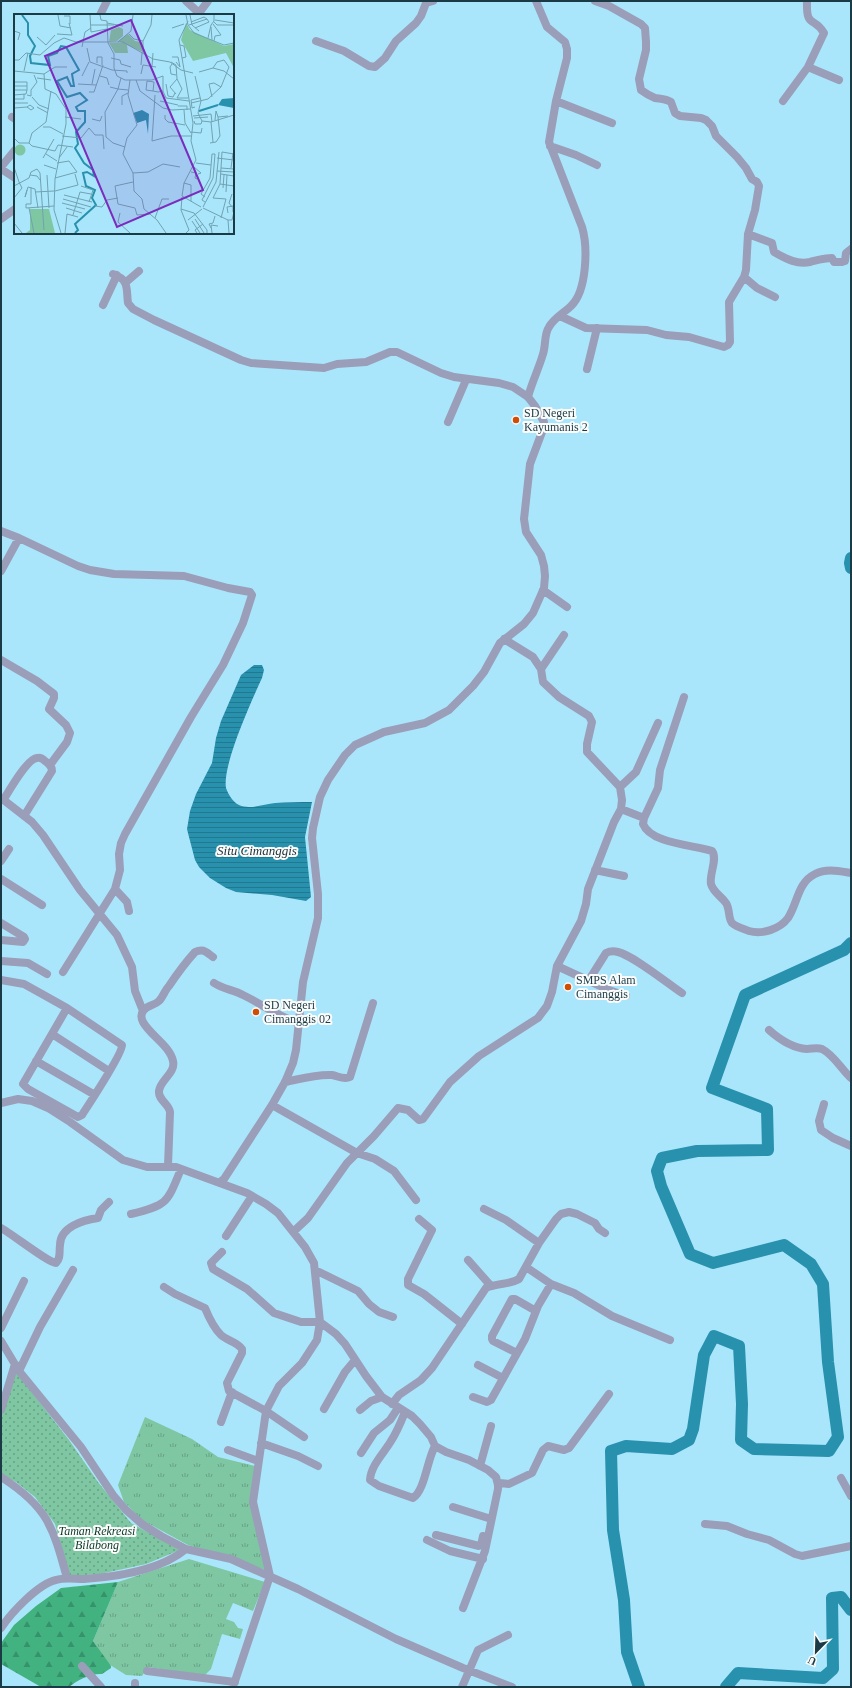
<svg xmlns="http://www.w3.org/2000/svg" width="852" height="1688" viewBox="0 0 852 1688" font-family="Georgia,serif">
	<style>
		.grass { fill: url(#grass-tufts) }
		.forest { fill: url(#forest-firs) }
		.park { fill: url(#park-dots) }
		.water { fill: url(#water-rules) }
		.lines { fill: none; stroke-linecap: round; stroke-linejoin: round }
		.river { stroke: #2891ae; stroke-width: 12 }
		.minor { stroke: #9b9eb8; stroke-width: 8 }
		.poi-dot { fill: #d14c04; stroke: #fcfcfc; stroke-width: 1.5 }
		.labels { text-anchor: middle; stroke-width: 4; stroke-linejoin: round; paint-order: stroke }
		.poi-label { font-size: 12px; fill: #1a3b45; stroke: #fcfcfc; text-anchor: start }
		.park-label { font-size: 12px; font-style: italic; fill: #083925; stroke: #fcfcfc }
		.water-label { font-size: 13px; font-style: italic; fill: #1b3139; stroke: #fcfcfc }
		.inset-river { fill: none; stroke: #2891ae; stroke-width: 2 }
		.inset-road { fill: none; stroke: #70a2b2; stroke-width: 1 }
		.view { fill: #7b2cbf; fill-opacity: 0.15; stroke: #7b2cbf; stroke-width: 2 }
		.inset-edge { fill: none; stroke: #1a3b45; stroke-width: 2 }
	</style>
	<defs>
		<pattern id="grass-tufts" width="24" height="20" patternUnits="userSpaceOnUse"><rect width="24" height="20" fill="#7fc6a2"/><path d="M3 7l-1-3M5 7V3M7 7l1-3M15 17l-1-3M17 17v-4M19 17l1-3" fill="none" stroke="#67a286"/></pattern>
		<pattern id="forest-firs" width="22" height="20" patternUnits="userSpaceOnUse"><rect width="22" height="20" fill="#42b281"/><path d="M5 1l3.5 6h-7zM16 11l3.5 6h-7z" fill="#36926b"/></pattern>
		<pattern id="park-dots" width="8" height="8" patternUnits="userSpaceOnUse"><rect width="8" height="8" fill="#7fc6a2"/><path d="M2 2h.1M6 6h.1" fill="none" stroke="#67a286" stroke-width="1.8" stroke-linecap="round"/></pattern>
		<pattern id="water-rules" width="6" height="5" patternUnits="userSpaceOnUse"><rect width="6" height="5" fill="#2891ae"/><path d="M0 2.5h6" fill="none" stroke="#22788f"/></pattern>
	</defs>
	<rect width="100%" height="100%" fill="#aae6fb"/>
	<!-- grass -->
	<path class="grass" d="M145,1417l47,22 26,18 37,9 -3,45 14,59 -78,-25 -46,-25 -18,-18 -6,-17z
		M189,1559l76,23 -12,29 -20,-8 -7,16 8,3 4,6 5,1 -3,10 -18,-5 -11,35 -7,7 -56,-9 -6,9 -16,-1 -19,-12 -14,-22 25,-59z"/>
	<!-- forest -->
	<path class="forest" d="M118,1582l-25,59 18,25v2l-9,6c-10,-1 -25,6 -33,13h-28l-40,-23v-21l13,-18 22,-19 25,-18z"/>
	<!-- park -->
	<path class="park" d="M16,1372l53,68 29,42 33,41 49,27 -34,14 -46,10 -30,2 -15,-52 -20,-27 -19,-15 -15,-8v-63z"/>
	<!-- water -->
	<path class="water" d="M254,665h8l2,5 -2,8c-10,22 -40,87 -36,110 2,6 7,14 13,17 11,5 25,-1 36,-2 12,-1 25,-1 37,-1l-7,35 6,60 -5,4 -34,-6 -36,-3 -10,-4 -16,-10 -11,-11 -4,-7 -6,-23 -2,-8 3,-18 6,-17 16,-31 4,-25 5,-17 20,-46z"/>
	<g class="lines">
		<!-- river -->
		<path class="river" d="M851,558l-1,5 1,5
			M639,1687l-12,-35 -3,-52 -11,-70 -2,-79 15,-5 46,3 17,-9 4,-11 11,-74 10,-19 25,10 3,58 -1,36 13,9 75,2 9,-14 -10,-75 -5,-78 -12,-20 -27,-19 -71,18 -23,-9 -29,-68 -4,-15 5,-13 35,-7 71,-1 -1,-41 -55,-21 33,-93 99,-45 7,-7
			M726,1687l12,-14 85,5 10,-9 -1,-71 9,-1 10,13"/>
		<!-- minor -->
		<path class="minor" d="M186,1l13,12 -1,2
			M199,13l9,-12
			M100,15l7,-14
			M316,41l28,10 25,15 6,1 10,-9 11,-17 20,-18 5,-7 5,-13 7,-2
			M808,67l31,13
			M556,101l56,22
			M783,101l25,-34 16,-34c-10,-17 -18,-4 -17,-32
			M12,117l3,2
			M550,146l26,9 21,10
			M1,167l14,-17
			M1,169l14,9
			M1,219l14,-10
			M748,234l24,9 2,9c11,6 22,13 36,10 8,-2 14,-4 22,-4l2,4h8l3,-1 1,-8 5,-4
			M113,274c17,6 13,15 15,29l5,6 21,11 87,40 10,3 73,5 13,-4 29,-2 24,-10h7l44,21 13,4 45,6 14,4 15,10 7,9 9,16 -2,10 -12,32 -6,55 2,13 15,23 3,11 1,10 -1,12 -11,25 -9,11 -24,19 -16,29 -11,14 -24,24 -24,13 -41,9 -29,13 -10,10 -17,25 -8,17 -7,31 -1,10 6,56v24l-15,64 -7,68 -3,13 -8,19 -13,23 -48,74 -4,3
			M744,277l13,11 18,9
			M125,283l14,-12
			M103,305l14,-30
			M560,316l26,12 61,2 19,5 23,2 35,10 4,-2 2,-3 -1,-40 15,-25 2,-7 2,-36 7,-24 4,-24 -2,-4 -5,-3 -6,-11 -9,-11 -21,-21 -4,-10 -6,-6 -5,-2 -21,-2 -5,-3 -4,-11c-5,-3 -10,-3 -16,-4 -5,-2 -10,-5 -14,-8l-2,-11 7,-29v-8l-1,-14 -4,-4 -32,-18 -14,-5
			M587,369l10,-41
			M528,397c4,-15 11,-29 15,-43 3,-9 1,-20 6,-27 5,-9 15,-14 22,-21 16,-15 17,-59 11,-79l-33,-85 7,-41 11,-43v-9l-2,-7 -18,-15 -11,-26
			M448,422l18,-42
			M1,531l18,7 59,28 12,4 24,4 70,2 44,12 22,4 2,3 -9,28 -20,42 -32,52 -66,117 -4,9 -2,11 1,16 -5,19 -52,83
			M1,571l18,-33
			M543,590l24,17
			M1,660l36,21 17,13v4l-5,11 17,16 4,8 -3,9 -17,23
			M541,669l23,-34
			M620,787l16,-15 22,-49
			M1,798l31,24 11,13 37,55 37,45 15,32 3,24 8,20
			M4,799c5,-8 23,-40 33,-41 3,-1 6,1 8,3 4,3 7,5 7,10l-28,45
			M621,809l23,9 14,-30 2,-18 24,-73
			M644,818l-1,6c8,20 52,21 69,27 6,8 -3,23 -1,33 2,8 10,12 15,19 4,6 2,15 6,20 4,4 12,6 17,8 13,4 31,-2 39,-13 10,-15 9,-35 27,-44 11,-6 24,-3 36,-1
			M1,861l8,-12
			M595,870l29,6
			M1,879l41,26
			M115,889l12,13 2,9
			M1,923l23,14 1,2 -2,3 -22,-2
			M1,961l27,2 19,11
			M557,966l52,24 17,6
			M1,980l23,4 18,10 25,14 55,37c1,8 -33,59 -40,70l-4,2 -50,-28 -5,-5 44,-76
			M589,980l17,-27c4,-2 8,-2 12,-1 16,4 49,31 64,41
			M214,983c9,6 20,7 29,12 19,9 35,22 56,28
			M769,1030c10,9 23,18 38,19 5,0 10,-2 15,0 12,6 19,20 29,29
			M52,1034l57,37
			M36,1061l59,34
			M285,1082c15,-3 31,-8 47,-7 6,1 12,5 18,2l23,-74
			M1,1103l17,-4 14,2 16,7 22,14 53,38 24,7h29l71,26 19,11 12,9 27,34 9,16 6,59 -3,18 -15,23 -23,23 -13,25 -13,91 17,74 -37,111
			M824,1104l-5,17 2,9 12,8 18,8
			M272,1105l85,48 17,-17 24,-28 10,2 11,10 4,-1 27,-37 29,-26 59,-38 9,-12 5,-14 5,-26 24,-45 5,-17 2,-15 26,-67 7,-13 1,-9 -2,-13 -33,-35v-8l5,-22 -3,-6 -30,-19 -16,-15 -2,-13 -8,-12 -29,-18
			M168,1166l2,-54c-1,-8 -12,-12 -11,-21 1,-11 17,-18 14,-30 -3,-15 -23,-26 -30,-39 -2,-4 -2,-8 0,-11 4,-6 11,-5 16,-10 4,-4 6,-11 10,-15 8,-12 17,-24 26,-34 8,-4 11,0 18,5
			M484,1209l22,11 33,23
			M131,1214c37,-9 36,-11 50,-45
			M419,1219l13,11 -24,49v6l16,9 38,30
			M1,1228c11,6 48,35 55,35 5,-5 3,-11 4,-18 0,-18 23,-25 38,-27l3,-8 8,-8
			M293,1232l15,-14 39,-55 10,-10 18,6 19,12 22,29
			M226,1236l26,-40
			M222,1252l-11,11 2,6 34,20 27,24 27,9h19l16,12 9,10 21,32 16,21 30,19 8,8 11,13 4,9 11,6 23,8 19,10 8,7 2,8v4l-13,62 -22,57
			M468,1260l23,26
			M526,1267l25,17 23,9 38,23 58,24
			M315,1270l43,21 11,13 10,8 14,5
			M164,1287l11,7 30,14c4,10 9,20 16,27 7,6 16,7 21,14v4l-15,30 2,8 37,20 38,26
			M1,1328l23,-47
			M1,1341l18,30 62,76 32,48 13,15 16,14 19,12 25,13 45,10 11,5 56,25 98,50 67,29 49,19
			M517,1353l-24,-12 -1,-2v-3l20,-37h3l21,12
			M478,1365l25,13
			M19,1371l21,-44 33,-57
			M473,1397l14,5 4,-2 34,-61 13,-33 13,-22
			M392,1404l7,-9 22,-15 11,-12 54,-80c11,-5 23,-3 33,-9l20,-36 17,-24 5,-5 8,-2 8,2 18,9 4,6 6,4
			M324,1409l21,-37 10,-12
			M1,1410l14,-46
			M360,1410l11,-9 11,-4
			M405,1412c-4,10 -8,20 -14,29 -7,12 -20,24 -21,39l9,6 34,12c12,-8 14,-38 22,-52
			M221,1422l11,-30
			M261,1443l37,13 20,10
			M228,1450l30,11
			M361,1453l13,-20 16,-13 8,-12
			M480,1466l11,-40
			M1,1477c47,30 52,50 66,101
			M841,1478l10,18
			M498,1485l2,-2 9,1 23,-11 11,-23 5,-4 16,4 5,-2 40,-54
			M453,1507l35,11
			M705,1524l22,2 20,8 22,6 26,14 7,2 49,-10
			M436,1535l43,11 2,-1 2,-9
			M427,1540l23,11 33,8
			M1,1628c10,-15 37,-44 55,-48 9,-3 19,-1 28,-1 32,-2 77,-9 102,-30
			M82,1666l19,21
			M147,1671l88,11
			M135,1687v-4
			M462,1687l16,-37 30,-15"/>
	</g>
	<!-- markers -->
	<g class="poi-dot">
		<circle cx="516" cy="420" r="4"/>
		<circle cx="568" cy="987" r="4"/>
		<circle cx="256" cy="1012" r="4"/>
	</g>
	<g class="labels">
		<!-- poi labels -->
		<g class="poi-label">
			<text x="524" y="417">SD Negeri<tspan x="524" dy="14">Kayumanis 2</tspan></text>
			<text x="576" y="984">SMPS Alam<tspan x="576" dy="14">Cimanggis</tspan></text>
			<text x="264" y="1009">SD Negeri<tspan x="264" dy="14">Cimanggis 02</tspan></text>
		</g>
		<!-- park labels -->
		<g class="park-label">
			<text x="97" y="1535">Taman Rekreasi<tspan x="97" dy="14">Bilabong</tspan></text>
		</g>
		<!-- water labels -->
		<g class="water-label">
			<text x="257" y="855">Situ Cimanggis</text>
		</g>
	</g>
	<!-- overview -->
	<g transform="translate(14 14)">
		<rect width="220" height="220" fill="#aae6fb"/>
		<path d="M105,13l4,2v7l-6,5 -8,1 2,-12zM95,29h15l3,2 1,8h-13zM16,195h19l6,24h-29l4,-3z" fill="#7fc6a2"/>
		<path d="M0.5 136a5.5 5.5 0 1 1 11 0a5.5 5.5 0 1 1-11 0Z" fill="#7fc6a2"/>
		<path d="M172,9l4,7 34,16 10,-2v24l-8,-15 -33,8 -12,-21zM114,20l7,7 7,1 1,10 -25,-11z" fill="#7fc6a2"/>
		<path d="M220,84v10l-16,-3 4,-6zM128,96l7,4 -1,20 -2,-14 -9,3 -4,-10z" fill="#2891ae"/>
		<path class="inset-river" d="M8,1l6,8v12l7,11 -5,10 1,7 19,2 -2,-9 9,-3 4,-7 5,1 13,23 -7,4 2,12h-3l-4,-9 -10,4 10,16 13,-4 7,7 -11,7 2,4h7v11l-9,10 2,12 -3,4 9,15 9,7 1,6 -7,-4 -4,1 3,13 9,4 -3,8 4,7 -21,19 3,6 -3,3M185,97l19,-6"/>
		<path class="inset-road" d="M44,1l2,11 11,2M76,1l1,17 16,-3M86,1l1,5 6,1 1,22 6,11v14l3,8 8,4h27l11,-4v15l3,7 23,3M172,1l2,10 6,8 30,12 10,-2M176,1l2,10 7,6M50,2h6v8M201,6l19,3M174,7l-9,19 14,83 -2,18 5,19 -12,23 -2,13 19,11M177,8l13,-5 3,2M200,8l3,3h17M93,9l16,3M199,10l8,11 -6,1 -1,5M77,11h23M175,11l18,-6M197,13l1,13M158,14l12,-4M181,14l14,-6 -2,-3M0,17l6,2 -2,7M43,20l15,1 -3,-12M115,20l5,5 9,2M23,23l9,8 9,-10M194,24l3,-13 3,-4v-6M104,28l13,-11 2,-16M166,31l4,1 2,11 -4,1M68,33l3,-15 6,-4M73,34l3,14 22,8 15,1v2M129,39v-12l8,-16 1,-10M158,43h6l2,10 -4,-5M97,44l9,2 1,4 10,3M0,46h5l7,-7 14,2 14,-12 10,-5 12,4h47l30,17 17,3 11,8 12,3M157,48l5,3 1,14 5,10 -5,9h11M83,49v-6h5v8M158,50l-2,3 1,7 5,1M127,51l1,-12M138,52l1,-13M0,57l30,3 1,15 11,5 10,15v15l-11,55 -1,31 7,23M10,57l4,-18M185,58l14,-4 11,3 10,8M30,60l11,-7h12M127,60l2,-9 13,2M68,62l7,-14M86,62l7,2 2,7M181,62l6,25 -3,12 4,8 9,1 23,-7M23,64l14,2M116,66l-2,15 9,30 -10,13 -4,16 10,19 1,18 8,8 2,10 13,11 9,13M122,66l4,11 23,17 9,2 18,-1M0,68h13v8M64,70l18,1M78,70l3,-15M152,70l2,12 5,1 2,-4M0,72h13M96,73l8,2 3,-11M0,76h13l-1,4 -12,1M139,77l1,-9 -7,-1 -1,9 7,1 5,1 5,-1M75,78h5l9,-27M162,80l-6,-7 7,-8M13,81l4,1v-6l6,-8 -3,-7M141,81l-3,46 19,-5h20M18,83l7,8 10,4M198,83l-3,-13 5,-1 7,4M0,85h10v-5M146,87l18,4M0,89h14M177,89l17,-4 13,-12 8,-20 -5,-7 -7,2 -4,6M108,91v-9l6,-3M164,92h9v4M23,93l11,6M181,93l-3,1 -1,-8 9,-2M0,94l13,-1 3,-2 4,3 -3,2 -4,-3M170,96l1,13 6,10M151,101v4l3,3 17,3M179,102l18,-2 1,8M51,103l16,2M180,104l14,-1M78,105l8,2 2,-5M201,106l1,-9 2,6M180,107l1,3h6l1,-3M197,108l2,20M29,113h7l13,7M177,118l10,1 1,-5M89,121l1,14M48,122l19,2 8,-10 6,7h8M0,124l5,5h10l3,-10 14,-11 5,-31M15,129l3,3 23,5 3,-6 15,2M196,129l6,-1 4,-6 -2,-19 10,-1M111,133l-12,-4 -7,-6 -1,-25 13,-23 10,1M32,140l11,7M220,140l-12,-2 -1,16 13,1M29,144l11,-19M45,144l8,-11M203,144l17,2M182,149l15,2M30,151l12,4M0,153l5,15M180,153l7,6 -3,1M217,154l2,-15M203,157l17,1M177,158l5,1 -1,5 2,1M119,159l15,-1 15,-8 17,3M207,160l13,2M16,161l7,1 3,4M33,161l2,33M220,161v19M41,164l22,-6 -8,-11 -12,2M119,168l-18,4 3,18 17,4 2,7 13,-1M170,169l7,2v16M206,170l14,2M0,172l15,-8 2,-6 6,-3 3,4 4,57M67,172l12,4 -4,12M17,173v17h-5v4l28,-2M209,174l1,-13M13,176l-2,7 3,-10 7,2 3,19M41,177l23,-6 -3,-11M21,178l19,-1M212,178l1,-17M50,181l28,7M168,183l-1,13 8,20 -3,3M191,183l-4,-3 9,-16 2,-24h3M0,184l8,-10 -3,-6M49,185l28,8M191,188l-3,-2 11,-22 2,-24M48,189l23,6M81,192l7,1 5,-7 11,-2M189,193l13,-25 3,-30M218,193l-3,-4 3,-9M15,194l5,25M52,194l16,5M189,194l25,12 1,13M167,195l13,4 13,17v3M106,199l-2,9 12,11M214,199l-1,-6 6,-1v6M59,201l7,-23 11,2M141,204l7,-19h7M207,204l5,-19 -13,-1 7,-14 1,-16M181,205l9,14M174,206l14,-11M214,206h4l2,-8M178,207l8,12M0,209l8,10M197,214l-2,-4 4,-1 2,-7M51,219l2,-19 11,3M183,219l-2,-3 8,-6M198,219l-1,-8 7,1"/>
		<path class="view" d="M117,6l72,170 -86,37 -72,-171z"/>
		<rect width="220" height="220" class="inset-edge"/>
	</g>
	<!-- border -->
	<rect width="852" height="1688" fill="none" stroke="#1a3b45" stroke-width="4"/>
	<!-- north arrow -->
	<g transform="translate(816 1652) rotate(203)" stroke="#fcfcfc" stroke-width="3" paint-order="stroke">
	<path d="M0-3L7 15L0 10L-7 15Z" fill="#1a3b45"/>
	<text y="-6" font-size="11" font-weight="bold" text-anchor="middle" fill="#1a3b45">U</text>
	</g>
</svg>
